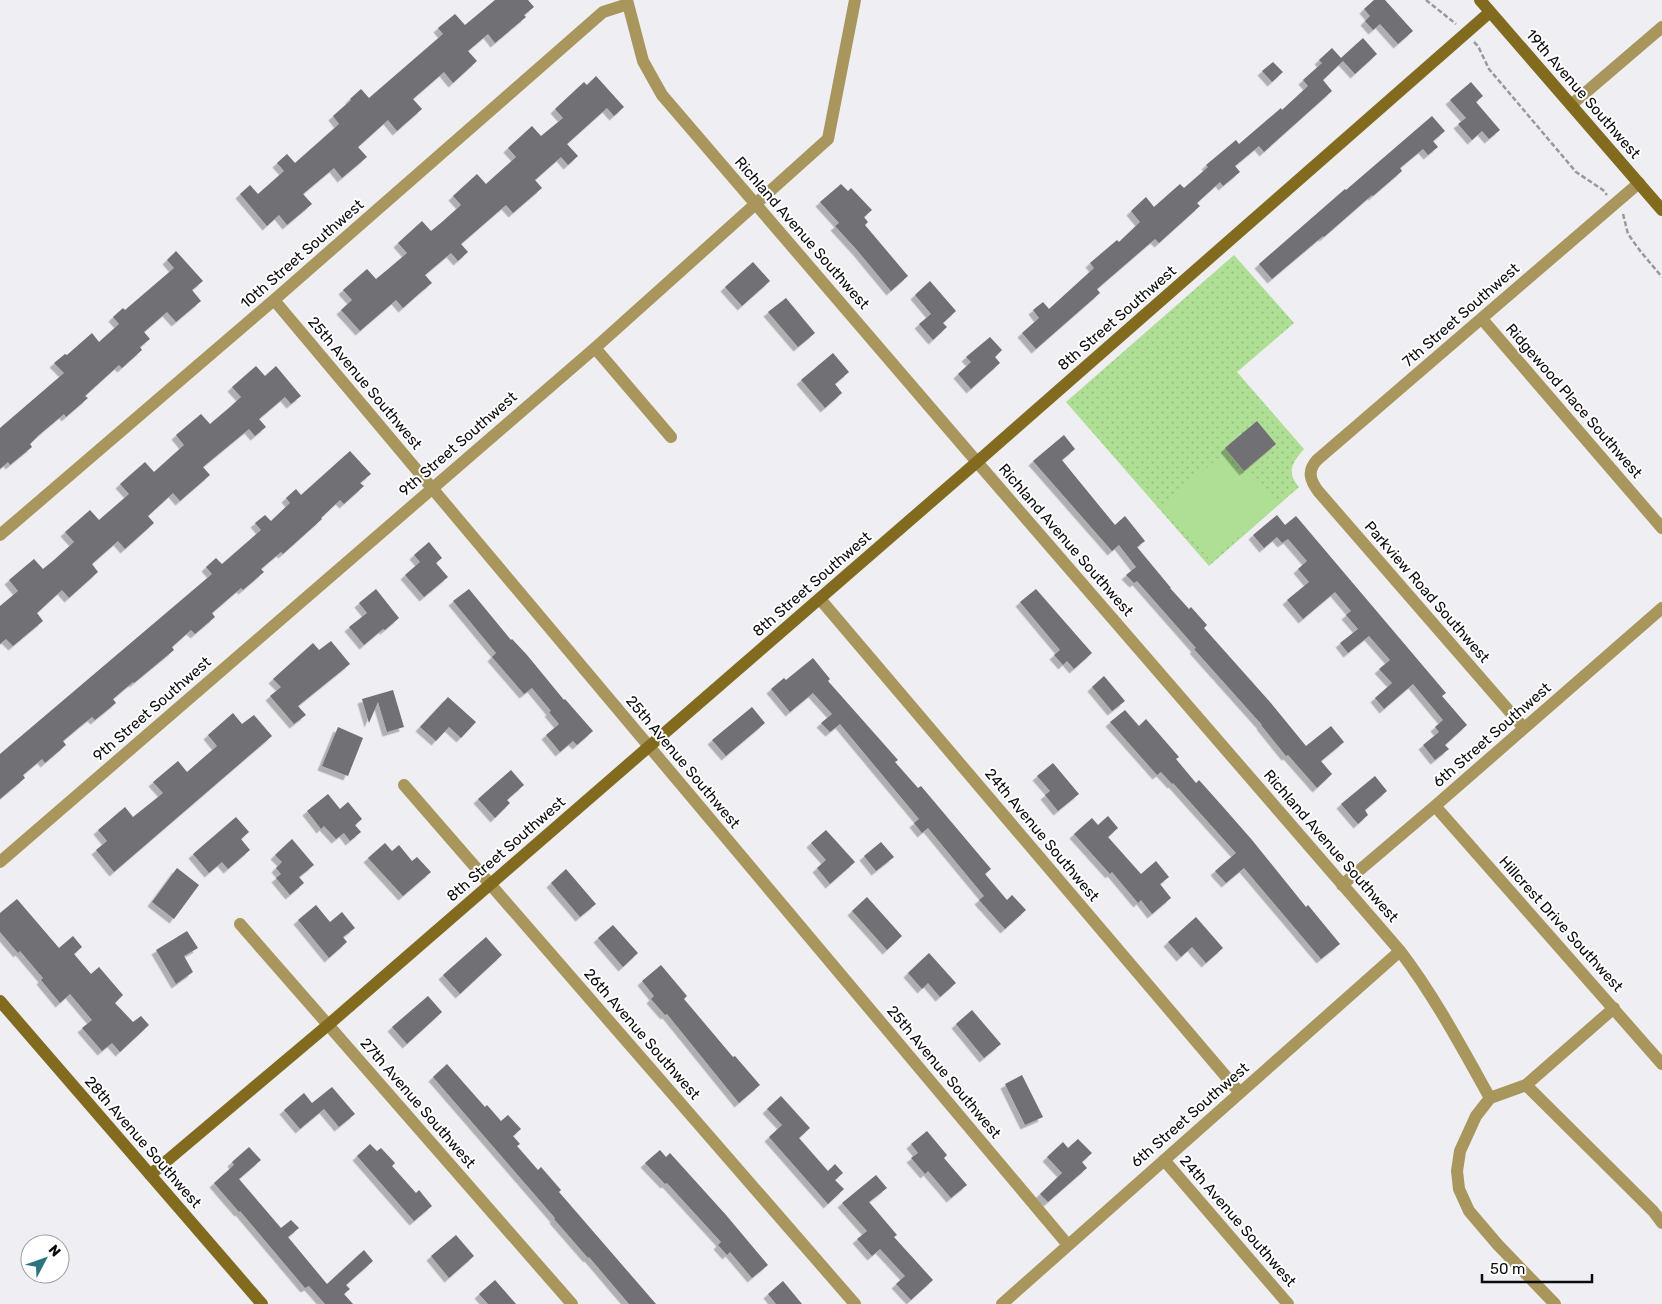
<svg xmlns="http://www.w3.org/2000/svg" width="1662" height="1304" viewBox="0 0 1662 1304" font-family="Rubik,sans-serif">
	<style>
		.grass { fill: url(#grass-dots) }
		.garden { fill: #afdf94 }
		.building { fill: #6f6f74; filter: url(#shadow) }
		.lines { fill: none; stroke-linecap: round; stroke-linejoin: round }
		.path { stroke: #99999d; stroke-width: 2.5; stroke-dasharray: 5 2.5; stroke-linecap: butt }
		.street { stroke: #a9965c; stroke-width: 12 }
		.secondary { stroke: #826b1f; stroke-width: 12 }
		.labels { text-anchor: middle; stroke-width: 4; stroke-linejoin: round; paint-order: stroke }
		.street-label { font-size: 15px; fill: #0c0c0e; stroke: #fff }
	</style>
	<defs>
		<pattern id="grass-dots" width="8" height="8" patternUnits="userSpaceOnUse" patternTransform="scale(1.25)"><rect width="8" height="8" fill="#afdf94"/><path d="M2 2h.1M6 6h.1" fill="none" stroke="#95be7e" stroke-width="1.8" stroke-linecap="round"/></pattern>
		<filter id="shadow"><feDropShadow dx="-4.5" dy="4.5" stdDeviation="0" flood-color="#0004"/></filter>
	</defs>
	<rect width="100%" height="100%" fill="#eeeef3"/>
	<!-- grass -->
	<path class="grass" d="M1234,255l60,68 -57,49 67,77c-12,14 -18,23 -5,38l-90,79 -143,-164z"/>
	<!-- garden -->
	<path class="garden" d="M1223,454l21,24 7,-6 27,30 -67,59 -48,-55z"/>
	<!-- building -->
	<path class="building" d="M495,0h33l6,7 -10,8 2,2 -31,26 -7,-9 -20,17 9,10 -24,22 -9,-11 -31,27 9,10 -25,22 -9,-11 -30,27 9,10 -25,21 -8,-10 -31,26 9,10 -25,21 -8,-10 -12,11 -27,-32 10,-9 8,9 26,-23 -7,-8 10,-9 8,9 44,-39 -6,-8 18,-16 -1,-1 11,-10 8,9 74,-64 -5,-6 17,-14 10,11z
		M1374,0h11l28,31 -15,13 -18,-20 -7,6 -8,-9 5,-5 -6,-7z
		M1363,38l14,16 -22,20 -12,-13 -20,19 9,11 -68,61 -5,-6 -24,20 5,6 -17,14 -3,-4 -23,21 3,3 -41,37 -4,-4 -58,50 3,4 -64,56 -14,-16 17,-15 -6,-8 10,-8 6,7 45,-41 -4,-5 27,-23 2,2 21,-20 -9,-11 15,-14 8,10 26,-23 4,4 24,-21 -2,-2 30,-25 3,4 42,-36 1,2 26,-24 -5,-6 19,-17 -3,-3 13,-12 9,10z
		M1273,62l10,10 -11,10 -10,-11z
		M596,76l28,31 -10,9 -7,-8 -40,36 11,12 -10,9 -7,-8 -26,23 7,8 -29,25 -7,-8 -45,39 7,8 -10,9 -7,-8 -26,22 7,8 -11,9 -18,16 -7,-8 -36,31 -19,-21 11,-10 -9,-10 24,-21 9,10 11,-9 20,-17 -9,-10 24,-22 9,10 11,-9 19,-17 -8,-9 24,-22 9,10 30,-27 -8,-9 24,-22 9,10 22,-18 -8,-9 29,-27 3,3z
		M1471,82l12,14 -7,6 24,28 -11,9 -7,-8 -10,9 -14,-16 8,-6 -16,-18z
		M1432,116l13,15 -12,10 5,6 -10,8 -5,-6 -23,19 2,3 -29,25 -1,-1 -48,42 -1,-1 -51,43 -13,-15 86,-75 1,1z
		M841,184l7,7 3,-3 21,22 -8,7 4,5 -3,3 43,51 -17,15 -34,-41 -22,-24 4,-3 -19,-21z
		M176,251l27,30 -11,9 9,11 -25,21 -9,-10 -23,20 6,7 -10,8 2,3 -20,18 -3,-3 -34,31 3,2 -22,19 -2,-3 -25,21 -9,9 2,3 -22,18 -2,-3 -8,7v-41l64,-55 -10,-10 11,-9 2,1 25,-22 7,9 20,-18 -6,-7 10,-9 2,2 49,-42 -7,-8z
		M753,262l17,19 -28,25 -17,-19z
		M930,281l26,30 -13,12 4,4 -14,13 -14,-16 12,-10 -16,-19z
		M786,298l29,35 -17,14 -30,-35z
		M990,337l12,13 -7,7 5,6 -29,26 -13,-15 13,-12 -5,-5z
		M833,353l16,19 -14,12 7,9 -17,15 -24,-28z
		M256,366l9,10 11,-10 25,30 -10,8 -6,-7 -26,22 7,8 -11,9 -6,-7 -46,38 7,8 -30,26 -7,-8 -25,23 6,7 -29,26 -7,-8 -26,23 6,8 -29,26 -7,-8 -25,23 6,8 -30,25 -7,-7 -6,5v-38l18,-15 -9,-11 25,-21 9,10 11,-9 20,-18 -9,-10 25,-22 9,10 30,-26 -9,-10 25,-22 9,10 30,-27 -8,-10 25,-21 9,10 20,-17 11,-10 -9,-10z
		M1257,421l19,23 -32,27 -19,-23z
		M1064,435l11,14 -13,11 8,10 45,55 10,-9 20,25 -8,6 34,41h-1l19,21 2,-2 16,18 -3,3 66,74 36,44 25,-20 13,16 -23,19 11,13 -15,14 -29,-33 -2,1 -25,-31h1l-68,-76 2,-1 -59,-67 -3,2 -8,-8 10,-8 -17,-22 -7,6 -79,-90z
		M350,451l21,23 -11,9 4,3 -20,18 -4,-4 -19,18 1,1 -39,35 -2,-2 -20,17 3,3 -21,18 -2,-2 -29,25 3,4 -20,17 -4,-4 -19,17 2,3 -40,33 -1,-1 -20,17 3,4 -21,17 -3,-3 -10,8 -19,16 3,4 -21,18 -3,-4 -19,16 2,3 -25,21v-45l212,-180 -6,-7 10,-9 6,6 39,-34 -6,-7 10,-8 6,6 19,-18 -4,-5 10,-9 5,6z
		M1277,515l8,10 11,-9 150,177 -4,3 25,29 -22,20 4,4 -14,11 -12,-15 16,-13 -4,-5 8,-7 -30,-36 -29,25 -9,-11 17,-15 -13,-14 11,-9 -21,-24 -21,17 -8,-10 18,-14 -12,-14 5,-4 -16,-19 -32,27 -16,-19 22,-18 -11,-13 9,-8 -19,-22 -6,4 -5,-6 -13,11 -11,-13z
		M429,542l13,16 -6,5 12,14 -24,20 -19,-22 15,-13 -6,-7z
		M376,589l23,29 -14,12 -2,-1 -19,16 -15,-18 18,-14 -8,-10z
		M469,589l42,51 1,-1 15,16 37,45 1,-1 28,32 -16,14 -4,-4 -13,11 -14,-17 13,-11 -10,-12 2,-1 -19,-23 -8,6 -32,-37 4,-4 -43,-52z
		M1036,589l56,64 -18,16 -7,-8 -4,4 -9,-10 6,-5 -40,-48z
		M331,641l19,23 -52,42 8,9 -12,9 -24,-28 11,-9 -8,-8 40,-36 6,7z
		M813,658l17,21 -2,2 70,79 -3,2 23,26 3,-2 70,83 -6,5 22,26 5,-5 14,15 -21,19 -26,-29 5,-4 -56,-68 -6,5 -8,-10 5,-4 -79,-95 -10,8 -9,-9 11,-9 -19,-21 -23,19 -19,-23 13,-11 2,2z
		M1104,676l21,25 -13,10 -20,-24z
		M393,690l11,37 -17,5 -9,-30 -9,21 -7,-24z
		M448,697l28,25 -15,16 -12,-11 -13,14 -16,-14z
		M752,707l13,16 -39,33 -14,-16z
		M1125,710l14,16 7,-7 33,38 -3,2 20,24 3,-3 25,28 28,32 54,67 2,-2 32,39 -19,15 -77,-91 -18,15 -11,-12 21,-18 -63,-70 -1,1 -11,-12 -4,3 -47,-53z
		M233,713l9,11 12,-9 18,21 -158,136 -18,-22 11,-9 -9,-11 27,-23 8,10 30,-24 -10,-11 25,-21 9,11 30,-26 -9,-11z
		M338,727l25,11 -15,38 -26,-10z
		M1053,763l26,31 -21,17 -13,-16 5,-4 -13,-15z
		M511,770l13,15 -17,15 3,3 -15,15 -17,-19z
		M1375,776l12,15 -22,19 3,5 -10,9 -17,-20z
		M328,794l12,15 8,-7 14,17 -7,6 6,7 -11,9 -6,-8 -8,6 -12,-13 -3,3 -14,-18z
		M1108,816l10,12 -10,9 33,37 15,-13 13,16 -9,7 11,14 -19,16 -11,-14 -3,3 -26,-31 -2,2 -36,-40 18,-16 6,7z
		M236,817l13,15 -8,7 9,11 -22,19 -6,-7 -13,11 -16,-19z
		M826,830l29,32 -25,22 -13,-16 9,-8 -15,-17z
		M292,839l22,26 -15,12 5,6 -14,12 -14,-17 5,-4 -5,-6 6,-6 -7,-7z
		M881,842l13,15 -18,14 -12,-15z
		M385,843l7,8 7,-6 13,16 5,-4 14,15 -28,24 -35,-38z
		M177,868l22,17 -25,34 -22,-17z
		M566,869l30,35 -16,13 -29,-34z
		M867,897l35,39 -15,14 -35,-39z
		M17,899l42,49 14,-12 9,11 -8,7 17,20 8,-7 24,28 -8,8 18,19 8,-6 8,9 -29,27 -8,-9 -10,8 -20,-23 10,-8 -22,-26 -10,9 -19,-23 2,-2 -23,-27 -2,2 -18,-21v-19z
		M316,905l14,17 12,-10 13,16 -12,9 4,5 -18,16 -31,-38z
		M1196,917l27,31 -17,15 -14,-16 -11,10 -13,-15z
		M613,925l25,28 -15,14 -25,-29z
		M187,931l11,17 -14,8 9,16 -17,12 -20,-34z
		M486,937l16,18 -42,39 -17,-19z
		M929,953l27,30 -16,14 -12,-14 -6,6 -14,-16z
		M661,965l26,31 -3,3 49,58 2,-1 25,29 -21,18 -72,-89 -2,1 -14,-16 3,-3 -12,-15z
		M428,996l14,16 -35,32 -15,-17z
		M972,1010l29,34 -17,14 -28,-34z
		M447,1064l38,43 2,-2 14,16 7,-6 13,14 -8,7 7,8 -3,2 21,24 3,-3 20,23 -2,2 97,112h-27l-40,-47 -1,1 -34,-39 1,-1 -122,-141z
		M1022,1075l21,42 -18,8 -20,-41z
		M332,1087l23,27 -16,13 -15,-18 -24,20 -16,-19 20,-17 8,10z
		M781,1096l29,32 -11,10 29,33 7,-7 8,9 -8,7 9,9 -16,15 -59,-67 13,-12 -15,-16z
		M927,1131l20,24 -3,3 23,27 -16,13 -23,-27 -3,3 -14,-16 7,-5 -7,-9z
		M1078,1139l14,14 -10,9 5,6 -39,34 -8,-8 22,-21 -15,-16 16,-15 5,6z
		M370,1144l7,7 4,-3 14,15 -3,3 24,27 3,-3 13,16 -18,15 -57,-65z
		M249,1147l12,13 -22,19 42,49 10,-8 8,8 -11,9 39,47 37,-34 9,11 -27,24 4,4 -6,5 9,10h-28l-16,-18 -4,2 -65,-77 -1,1 -25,-29 20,-18 -2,-3z
		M660,1150l6,7 4,-4 56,62 42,50 -16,13 -22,-26 -3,3 -9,-10 3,-3 -54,-59 -2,1 -20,-21z
		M876,1175l11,13 -18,14 28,33 -3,2 39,43 -22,20 -15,-16 9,-8 -25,-27 -8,7 -15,-17 10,-8 -25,-28z
		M456,1235l18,21 -25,22 -18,-22z
		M495,1280l21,24h-28l-9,-10z
		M783,1281l19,23h-26l-8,-10z"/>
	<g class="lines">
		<!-- path -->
		<path class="path" d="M1426,0l30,24
			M1474,42l4,4 11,23 87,103 27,18 4,5
			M1623,214l5,20 13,18 21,25"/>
		<!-- street -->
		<path class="street" d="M627,0l16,61 19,34 315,367 423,489c35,46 62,97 90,147
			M1571,105l91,-78
			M274,300l794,945
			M1482,319l180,209
			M595,348l76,89
			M0,535l274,-235 329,-288 25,-8
			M820,599l420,494
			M1524,728l-206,-237c-8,-11 -11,-20 -1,-31l322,-277
			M404,785l451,519
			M1435,806l227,258
			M0,862l595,-514 233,-209 27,-139
			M1342,885l93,-79 227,-198
			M240,924l332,380
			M1526,1085l127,126 9,12
			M1164,1160l124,144
			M1002,1304l398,-353
			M1555,1304l-57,-59 -29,-34 -10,-22 -2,-18 3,-20 16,-35 14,-18 36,-13 88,-77"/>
		<!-- secondary -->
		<path class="secondary" d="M1480,0l182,210
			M0,1001l262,303
			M150,1175l178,-150 649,-563 513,-450"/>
	</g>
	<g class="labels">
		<!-- street labels -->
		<g class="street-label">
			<text transform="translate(1583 94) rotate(49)" y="5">19th Avenue Southwest</text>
			<text transform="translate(802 233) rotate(49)" y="5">Richland Avenue Southwest</text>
			<text transform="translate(302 254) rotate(-41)" y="5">10th Street Southwest</text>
			<text transform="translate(1461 315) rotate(-41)" y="5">7th Street Southwest</text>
			<text transform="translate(1117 318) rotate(-41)" y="5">8th Street Southwest</text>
			<text transform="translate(365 383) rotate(50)" y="5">25th Avenue Southwest</text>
			<text transform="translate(1574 401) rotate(49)" y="5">Ridgewood Place Southwest</text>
			<text transform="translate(458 444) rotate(-41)" y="5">9th Street Southwest</text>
			<text transform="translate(1066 540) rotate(49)" y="5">Richland Avenue Southwest</text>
			<text transform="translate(812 584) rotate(-41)" y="5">8th Street Southwest</text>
			<text transform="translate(1427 592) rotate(49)" y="5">Parkview Road Southwest</text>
			<text transform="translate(152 709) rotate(-41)" y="5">9th Street Southwest</text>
			<text transform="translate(1492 735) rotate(-41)" y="5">6th Street Southwest</text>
			<text transform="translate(683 762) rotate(50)" y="5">25th Avenue Southwest</text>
			<text transform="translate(1042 835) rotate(50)" y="5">24th Avenue Southwest</text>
			<text transform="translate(1331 846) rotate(49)" y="5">Richland Avenue Southwest</text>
			<text transform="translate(506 849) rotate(-41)" y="5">8th Street Southwest</text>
			<text transform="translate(1561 924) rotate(48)" y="5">Hillcrest Drive Southwest</text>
			<text transform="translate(642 1034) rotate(49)" y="5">26th Avenue Southwest</text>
			<text transform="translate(944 1072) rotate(50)" y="5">25th Avenue Southwest</text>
			<text transform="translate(418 1103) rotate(49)" y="5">27th Avenue Southwest</text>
			<text transform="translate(1190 1115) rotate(-41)" y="5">6th Street Southwest</text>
			<text transform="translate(143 1142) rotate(49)" y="5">28th Avenue Southwest</text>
			<text transform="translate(1238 1221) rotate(49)" y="5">24th Avenue Southwest</text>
		</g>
	</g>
	<!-- north arrow -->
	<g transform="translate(45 1259) rotate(49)"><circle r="24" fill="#ffffff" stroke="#9e9e9f"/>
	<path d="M0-4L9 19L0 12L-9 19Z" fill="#2c747e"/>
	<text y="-8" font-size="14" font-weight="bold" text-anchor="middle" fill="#0c0c0e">N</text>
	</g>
	<!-- scale -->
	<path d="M1482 1274v8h110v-8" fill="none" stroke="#0c0c0e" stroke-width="2.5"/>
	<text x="1490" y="1274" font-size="15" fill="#0c0c0e" stroke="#ffffff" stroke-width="4" paint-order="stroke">50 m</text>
</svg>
